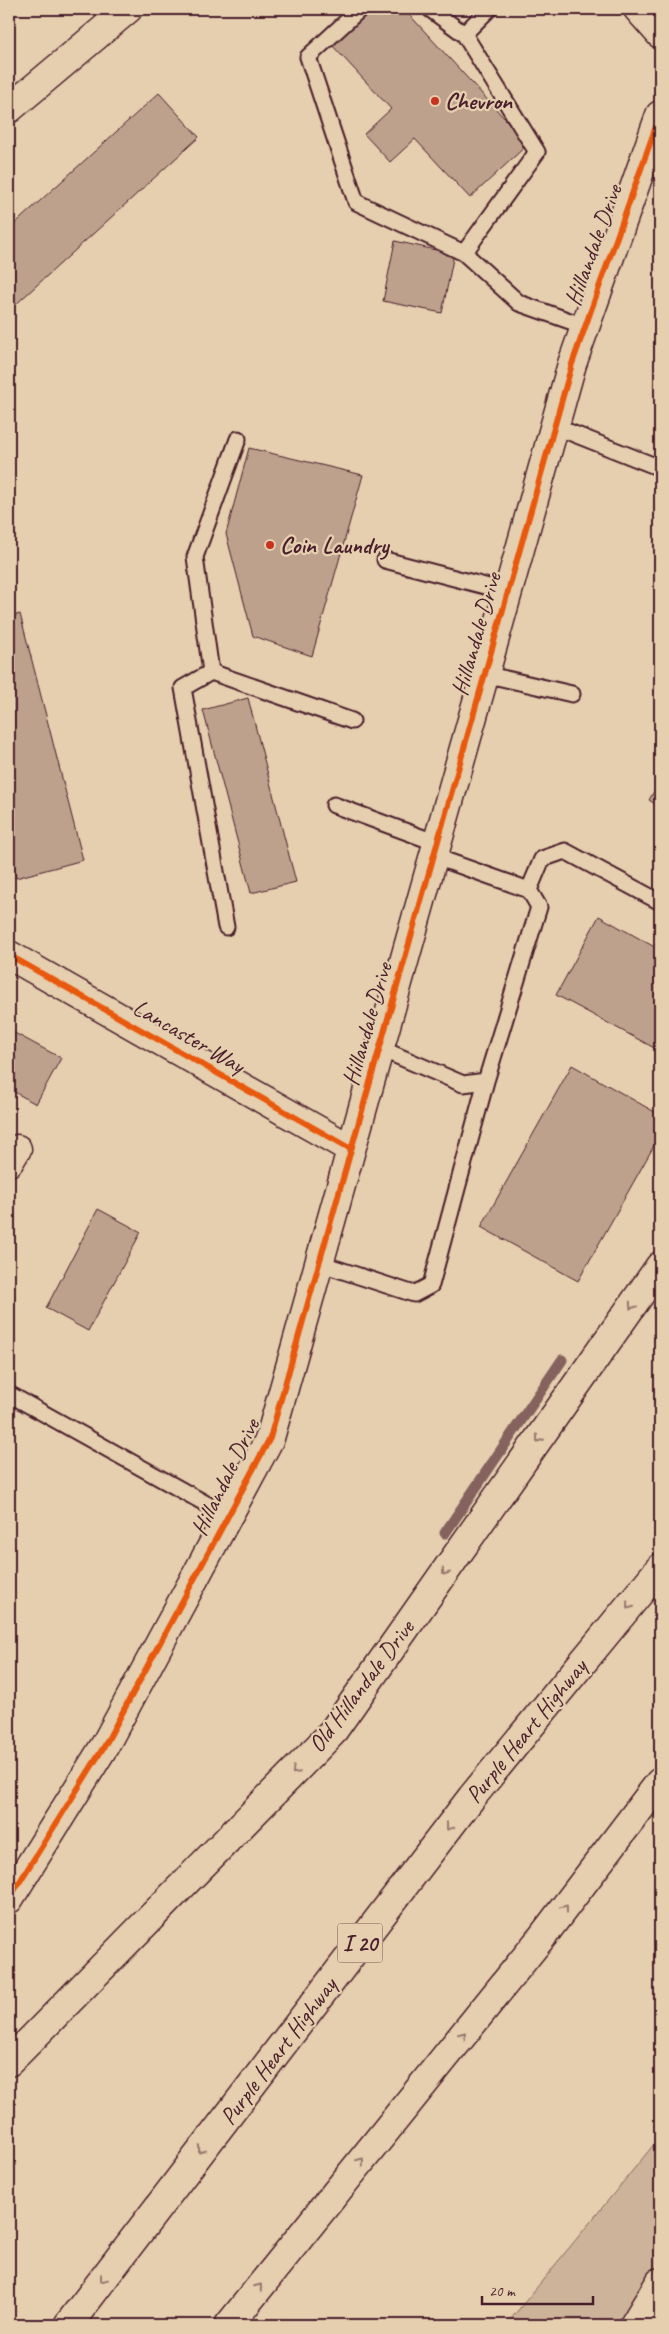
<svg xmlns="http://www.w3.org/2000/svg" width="669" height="2334" viewBox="0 0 669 2334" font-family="Caveat,sans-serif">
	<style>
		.green { fill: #ccb399; stroke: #8b6962 }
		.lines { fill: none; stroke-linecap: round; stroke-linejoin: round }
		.stream { stroke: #85625d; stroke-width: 11 }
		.building { fill: #bda18d; stroke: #4a1f2b }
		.lane-casing { stroke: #4a1f2b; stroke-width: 19 }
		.street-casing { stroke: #4a1f2b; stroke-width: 31 }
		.secondary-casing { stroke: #4a1f2b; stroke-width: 31 }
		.highway-casing { stroke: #4a1f2b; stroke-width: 31 }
		.lane { stroke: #e5cfaf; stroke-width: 15 }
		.street { stroke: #e5cfaf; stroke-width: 28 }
		.secondary { stroke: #e5cfaf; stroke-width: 28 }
		.highway { stroke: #e5cfaf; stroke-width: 28 }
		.cycleway-casing { stroke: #e5cfaf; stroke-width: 9 }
		.cycleway { stroke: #e8590c; stroke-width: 6 }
		.oneway { stroke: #98776d }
		.poi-dot { fill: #c8321e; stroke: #e5cfaf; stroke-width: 2 }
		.labels { text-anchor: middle; stroke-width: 4.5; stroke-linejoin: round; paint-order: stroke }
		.shield { fill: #e5cfaf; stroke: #785453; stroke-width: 1 }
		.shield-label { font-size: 22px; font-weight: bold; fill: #4a1f2b }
		.poi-label { font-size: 24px; font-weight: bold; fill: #4a1f2b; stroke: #e5cfaf; text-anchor: start }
		.street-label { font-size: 24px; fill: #4a1f2b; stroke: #e5cfaf }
	</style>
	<rect width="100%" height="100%" fill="#e5cfaf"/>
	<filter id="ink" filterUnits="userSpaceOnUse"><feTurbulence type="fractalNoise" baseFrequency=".02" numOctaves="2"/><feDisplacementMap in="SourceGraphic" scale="10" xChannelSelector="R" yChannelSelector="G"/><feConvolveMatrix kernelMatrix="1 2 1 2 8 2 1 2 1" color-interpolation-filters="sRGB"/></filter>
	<g filter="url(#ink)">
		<!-- green -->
		<path class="green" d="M660,2137v188h-154z"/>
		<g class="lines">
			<!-- stream -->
			<path class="stream" d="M445,1533l117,-173"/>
		</g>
		<!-- building -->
		<path class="building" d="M369,9h35l124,135 -58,54 -55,-59 -25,23 -26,-28 27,-25 -60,-65z
			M159,93l40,44 -186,170 -4,-5v-73z
			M395,241l59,13 -12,59 -59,-12z
			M249,448l114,27 -51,181 -59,-20 -27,-102z
			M20,614l63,246 -67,18 -7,-30v-231z
			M248,698l48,184 -45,11 -48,-183z
			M660,781v26l-11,-7z
			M599,916l61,34v101l-104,-56z
			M9,1030l52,28 -25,46 -27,-15z
			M572,1065l88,50v20l-82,146 -97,-54z
			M98,1209l43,23 -53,99 -42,-23z"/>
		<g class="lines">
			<!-- lane casing -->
			<g class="lane-casing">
				<path id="lane" d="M360,9l-52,48 48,145 108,51 55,50 65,23
					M430,9l34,25 25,-25
					M464,34l73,118 -73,101
					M554,426l101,40
					M238,439l-43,118 16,115 141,49
					M385,560l123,32
					M211,672l-28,16 43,239
					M484,674l88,20
					M334,805l103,38
					M529,890l13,-31 23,-8 95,51
					M379,1048l84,36 23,-3 53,-174 -10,-17 -96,-34
					M319,1263l95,31 17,-9 55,-204
					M9,1394l219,122"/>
			</g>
			<!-- street casing -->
			<g class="street-casing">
				<path id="street" d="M9,109l119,-100
					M9,955l342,194
					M9,1162l8,-13
					M9,1899l96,-154 165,-307 302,-1074 88,-249"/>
			</g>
			<!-- secondary casing -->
			<g class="secondary-casing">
				<path id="secondary" d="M638,9l22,25
					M9,2062l322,-328 329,-468
					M634,2325l26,-43"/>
			</g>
			<!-- highway casing -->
			<g class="highway-casing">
				<path id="highway" d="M68,2325l404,-528 188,-229
					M229,2325l313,-388 118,-155"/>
			</g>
			<!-- lane -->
			<use href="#lane" class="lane"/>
			<!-- street -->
			<use href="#street" class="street"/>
			<!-- secondary -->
			<use href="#secondary" class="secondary"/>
			<!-- highway -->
			<use href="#highway" class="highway"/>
			<!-- cycleway casing -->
			<g class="cycleway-casing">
				<path id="cycleway" d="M9,955l342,194
					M9,1899l96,-154 165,-307 302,-1074 88,-249"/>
			</g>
			<!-- cycleway -->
			<use href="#cycleway" class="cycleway"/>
		</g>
		<!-- one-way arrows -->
		<defs><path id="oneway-chevron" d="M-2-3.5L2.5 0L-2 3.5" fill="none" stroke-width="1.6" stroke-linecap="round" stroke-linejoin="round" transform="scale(1.25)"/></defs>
		<g class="oneway">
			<use href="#oneway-chevron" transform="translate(632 1306) rotate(125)"/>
			<use href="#oneway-chevron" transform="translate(539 1439) rotate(125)"/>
			<use href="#oneway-chevron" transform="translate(445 1572) rotate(125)"/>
			<use href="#oneway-chevron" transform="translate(629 1606) rotate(129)"/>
			<use href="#oneway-chevron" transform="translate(295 1771) rotate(135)"/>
			<use href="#oneway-chevron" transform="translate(449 1827) rotate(127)"/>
			<use href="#oneway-chevron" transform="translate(565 1908) rotate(-53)"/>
			<use href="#oneway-chevron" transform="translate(463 2035) rotate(-51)"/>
			<use href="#oneway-chevron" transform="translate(201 2150) rotate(127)"/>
			<use href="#oneway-chevron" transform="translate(361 2161) rotate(-51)"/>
			<use href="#oneway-chevron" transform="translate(103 2279) rotate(127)"/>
			<use href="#oneway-chevron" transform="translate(259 2287) rotate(-51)"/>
		</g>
	</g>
	<!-- markers -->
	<g class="poi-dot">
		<circle cx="435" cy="101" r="5"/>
		<circle cx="270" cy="545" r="5"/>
	</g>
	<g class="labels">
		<!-- shield labels -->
		<rect class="shield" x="337.5" y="1923.5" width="45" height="39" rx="4"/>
		<g class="shield-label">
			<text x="360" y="1951">I 20</text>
		</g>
		<!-- poi labels -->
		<g class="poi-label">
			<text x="445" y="109">Chevron</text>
			<text x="280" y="553">Coin Laundry</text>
		</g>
		<!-- street labels -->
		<g class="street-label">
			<text transform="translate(593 245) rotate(-70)" y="8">Hillandale Drive</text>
			<text transform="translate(476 634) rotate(-74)" y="8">Hillandale Drive</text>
			<text transform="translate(367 1024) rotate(-74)" y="8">Hillandale Drive</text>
			<text transform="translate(189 1036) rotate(30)" y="8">Lancaster Way</text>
			<text transform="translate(225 1477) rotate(-64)" y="8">Hillandale Drive</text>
			<text transform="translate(361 1686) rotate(-53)" y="8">Old Hillandale Drive</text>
			<text transform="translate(526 1731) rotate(-51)" y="8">Purple Heart Highway</text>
			<text transform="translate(278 2051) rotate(-53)" y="8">Purple Heart Highway</text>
		</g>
	</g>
	<!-- margin -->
	<rect width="669" height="2334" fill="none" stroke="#e5cfaf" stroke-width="30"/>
	<rect x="15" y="15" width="639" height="2304" fill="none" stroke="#4a1f2b" stroke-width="2" filter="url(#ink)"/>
	<!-- scale -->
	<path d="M482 2296v8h111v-8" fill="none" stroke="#4a1f2b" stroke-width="2.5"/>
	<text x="489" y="2296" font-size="15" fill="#4a1f2b" stroke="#e5cfaf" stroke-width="4" paint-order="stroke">20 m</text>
</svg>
